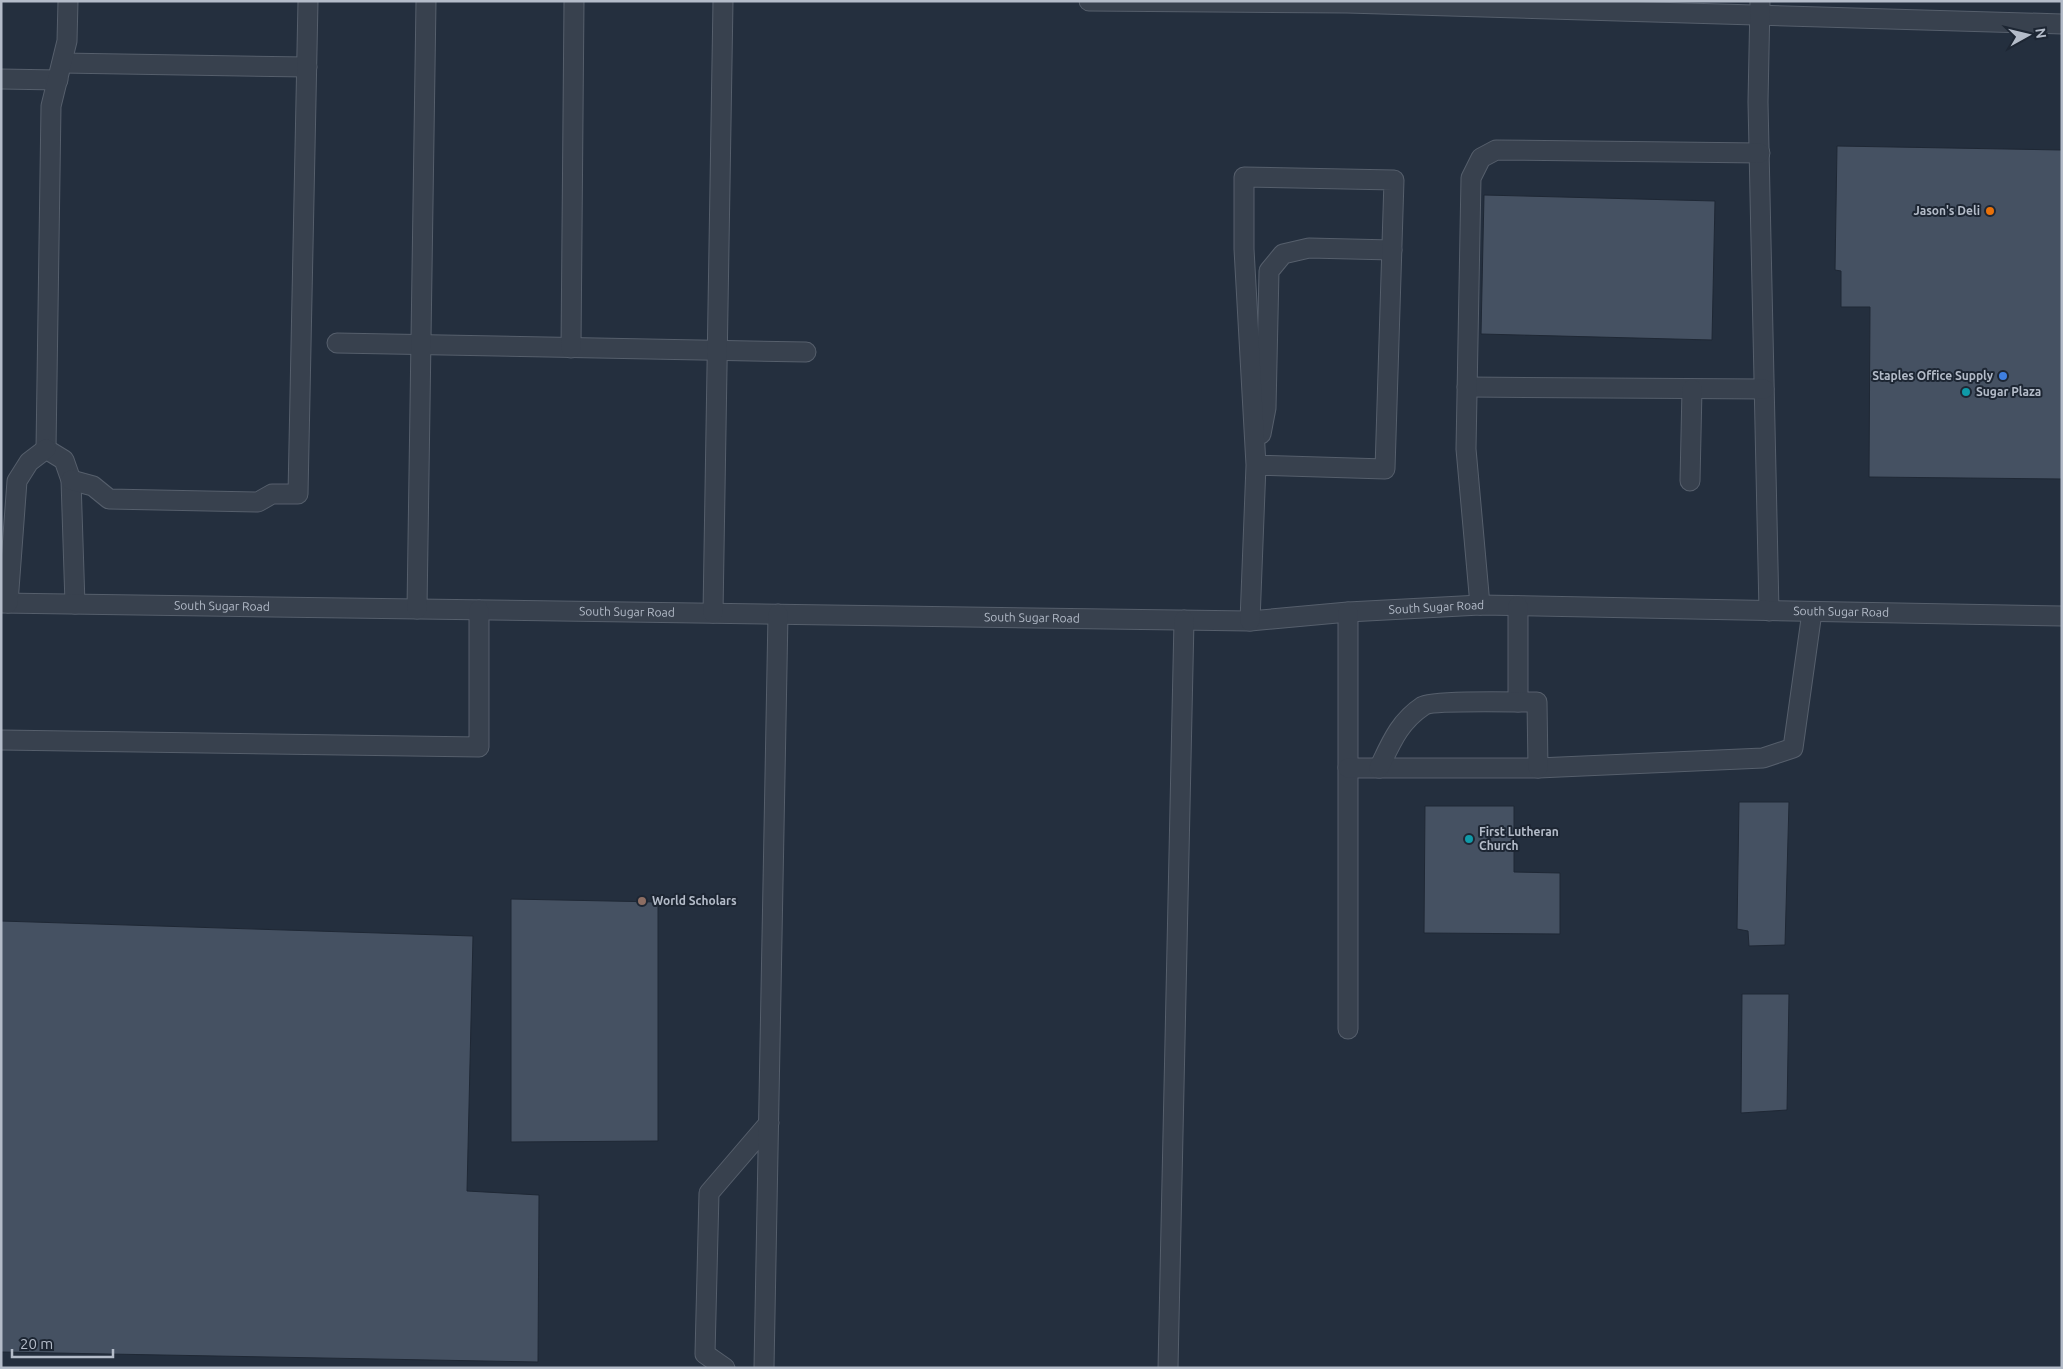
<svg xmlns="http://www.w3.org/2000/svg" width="2063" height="1369" viewBox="0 0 2063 1369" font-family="Ubuntu,sans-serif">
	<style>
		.building { fill: #455162; stroke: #1f2835 }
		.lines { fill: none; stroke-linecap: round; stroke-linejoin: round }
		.lane-casing { stroke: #565f6c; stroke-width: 21 }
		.lane { stroke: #38414e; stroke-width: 19 }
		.food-dot { fill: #e8710a; stroke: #1d2633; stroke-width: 2 }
		.shop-dot { fill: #3f7fe0; stroke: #1d2633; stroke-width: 2 }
		.culture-dot { fill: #0f9aa8; stroke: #1d2633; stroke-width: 2 }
		.education-dot { fill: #8d6e63; stroke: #1d2633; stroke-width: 2 }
		.labels { text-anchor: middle; stroke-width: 4; stroke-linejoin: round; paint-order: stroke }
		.poi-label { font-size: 12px; font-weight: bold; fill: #b4bcc9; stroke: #1d2633; text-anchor: start }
		.street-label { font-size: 12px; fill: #b4bcc9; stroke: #1d2633 }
	</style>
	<rect width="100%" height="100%" fill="#242f3e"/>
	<!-- building -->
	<path class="building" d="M1837,146l225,4v329l-193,-2 1,-170h-29v-36l-6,-1z
		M1484,195l231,6 -3,139 -231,-6z
		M1739,802h50l-4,143 -36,1 -1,-15 -11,-2z
		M1425,806h89v66l46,1v61l-136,-1z
		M511,899l147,3v239l-147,1z
		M1,921l472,15 -6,255 72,4 -1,167 -537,-10z
		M1742,994h47l-2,116 -46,3z"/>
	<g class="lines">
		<!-- lane casing -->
		<g class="lane-casing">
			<g id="lane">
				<path d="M1089,1l258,2 715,21"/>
				<path d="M1760,1l-2,101 11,509"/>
				<path d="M62,63l245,4"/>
				<path d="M1,79l57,1"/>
				<path d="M337,343l469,9"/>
				<path d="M571,348l3,-347"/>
				<path d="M1467,387l297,2"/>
				<path d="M1261,434l5,-26 3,-137 14,-17 26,-6 83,2"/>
				<path d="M46,449l5,-343 16,-65 1,-40"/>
				<path d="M46,449l18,11 7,20 4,124"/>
				<path d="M71,480l22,6 16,13 149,3 14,-8h26l10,-493"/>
				<path d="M1690,481l2,-92"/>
				<path id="s1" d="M1,603l1249,18 98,-9 132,-7 582,11"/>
				<path d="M8,603l9,-122 12,-19 17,-13"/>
				<path d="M1480,605l-14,-156 5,-271 10,-20 15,-8 264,3"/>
				<path d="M417,609l9,-608"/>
				<path d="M1348,612v417"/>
				<path d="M713,613l10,-612"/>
				<path d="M1250,621l6,-156 129,4 9,-289 -150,-3v72l12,216"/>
				<path d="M1518,702v-96"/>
				<path d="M1,740l478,7v-137"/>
				<path d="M1348,768h190l225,-10 30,-10 19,-136"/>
				<path d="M1379,768c12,-25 20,-46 44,-62 8,-6 98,-4 114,-4l1,66"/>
				<path d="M725,1368l-20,-14 4,-161 60,-70"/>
				<path d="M764,1368l14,-754"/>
				<path d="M1168,1368l16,-748"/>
			</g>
		</g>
		<!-- lane -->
		<use href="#lane" class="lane"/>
	</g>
	<!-- markers -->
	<circle class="food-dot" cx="1990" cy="211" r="5"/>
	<circle class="shop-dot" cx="2003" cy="376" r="5"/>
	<g class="culture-dot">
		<circle cx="1966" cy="392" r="5"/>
		<circle cx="1469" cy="839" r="5"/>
	</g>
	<circle class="education-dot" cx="642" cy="901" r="5"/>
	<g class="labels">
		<!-- poi labels -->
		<g class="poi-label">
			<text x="1980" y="215" text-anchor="end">Jason's Deli</text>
			<text x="1993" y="380" text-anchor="end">Staples Office Supply</text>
			<text x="1976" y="396">Sugar Plaza</text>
			<text x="1479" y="836">First Lutheran<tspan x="1479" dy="14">Church</tspan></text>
			<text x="652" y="905">World Scholars</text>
		</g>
		<!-- street labels -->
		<g class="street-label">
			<text dy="4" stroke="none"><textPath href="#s1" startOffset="221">South Sugar Road</textPath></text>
			<text dy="4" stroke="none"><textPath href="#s1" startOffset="1436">South Sugar Road</textPath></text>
			<text dy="4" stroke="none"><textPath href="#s1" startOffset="626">South Sugar Road</textPath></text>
			<text dy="4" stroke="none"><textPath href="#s1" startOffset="1841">South Sugar Road</textPath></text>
			<text dy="4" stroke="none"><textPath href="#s1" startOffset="1031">South Sugar Road</textPath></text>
		</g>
	</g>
	<!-- border -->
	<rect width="2063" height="1369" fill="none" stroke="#b4bcc9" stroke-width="5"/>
	<!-- north arrow -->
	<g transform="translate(2028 35) rotate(82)" stroke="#1d2633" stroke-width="4" paint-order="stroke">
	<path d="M0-4L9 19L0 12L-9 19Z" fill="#b4bcc9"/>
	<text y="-8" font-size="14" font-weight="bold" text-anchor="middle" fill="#b4bcc9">N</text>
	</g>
	<!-- scale -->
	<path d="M12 1349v8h101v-8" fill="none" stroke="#b4bcc9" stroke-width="2.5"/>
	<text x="20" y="1349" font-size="15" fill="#b4bcc9" stroke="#1d2633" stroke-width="4" paint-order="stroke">20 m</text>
</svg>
